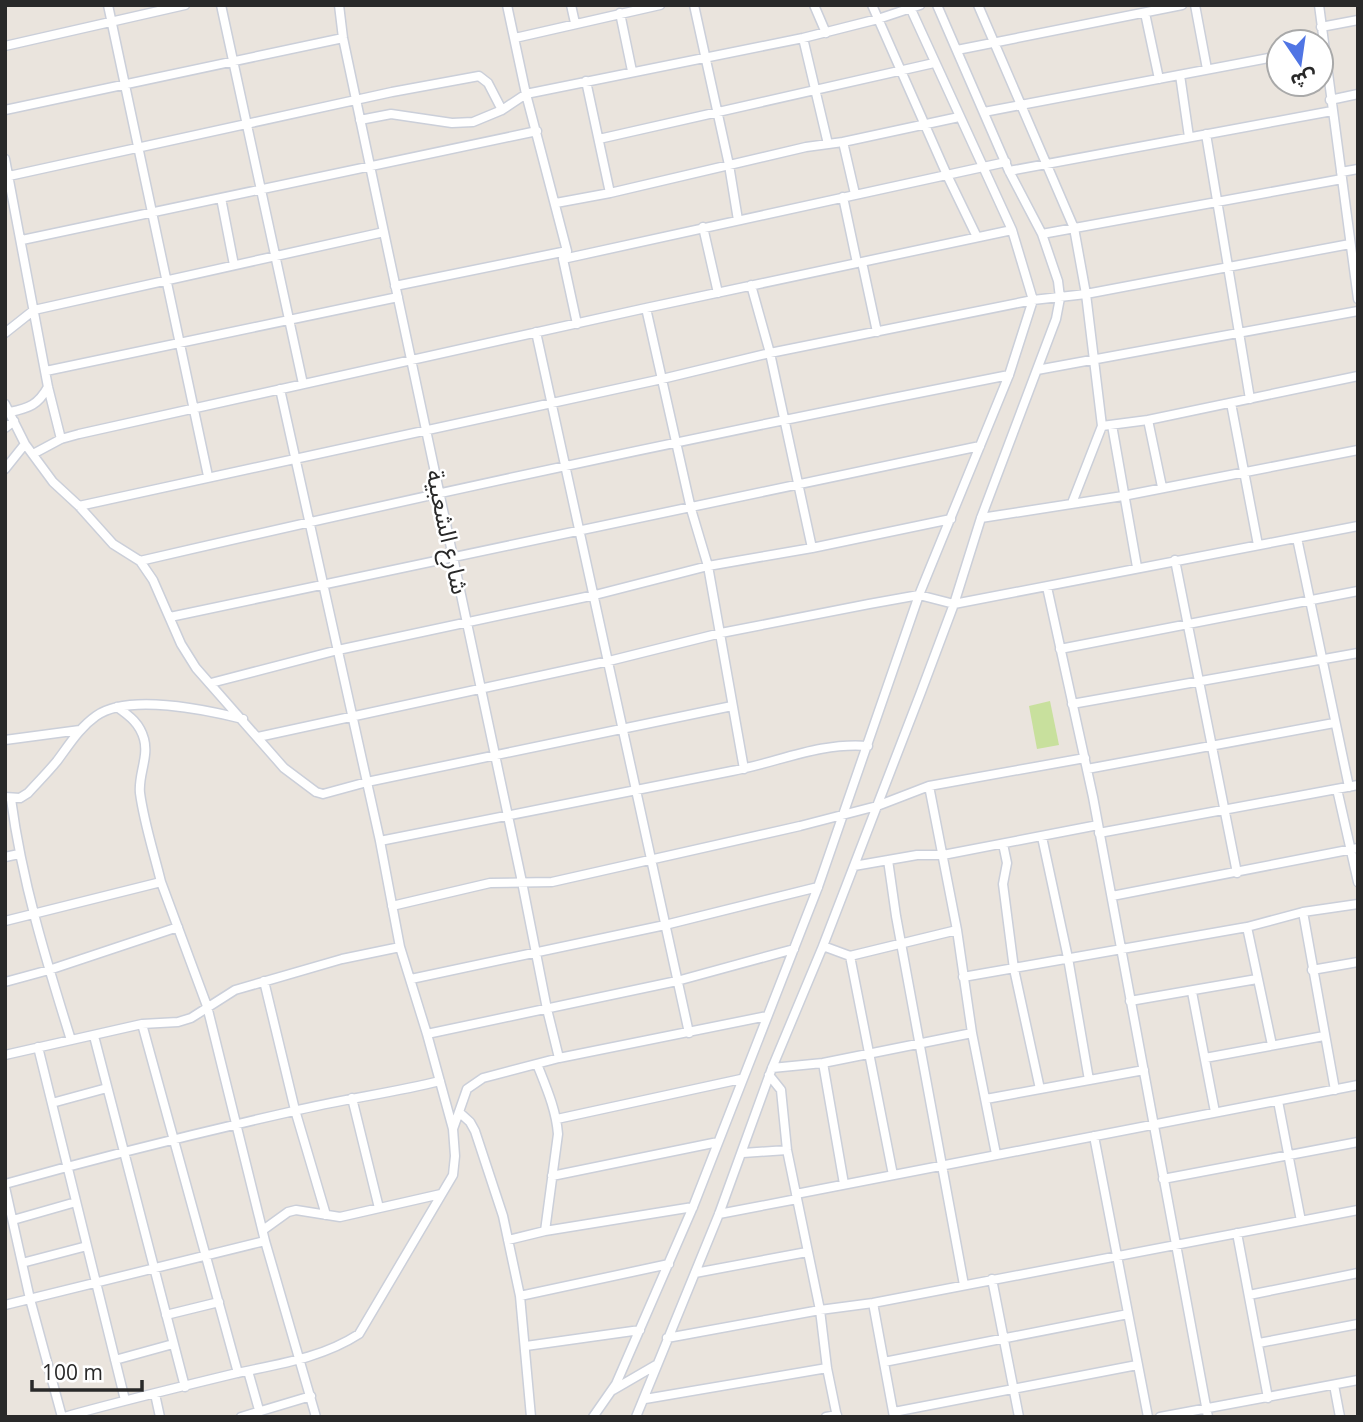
<svg xmlns="http://www.w3.org/2000/svg" width="1363" height="1422" viewBox="0 0 1363 1422" font-family="'Open Sans','Noto Sans Arabic',sans-serif">
	<style>
		.pitch { fill: #c8e09d }
		.lines { fill: none; stroke-linecap: round; stroke-linejoin: round }
		.minor-casing { stroke: #cbcfd9; stroke-width: 11 }
		.minor { stroke: #fff; stroke-width: 8 }
		.labels { text-anchor: middle; stroke-width: 5; stroke-linejoin: round; paint-order: stroke }
		.street-label { font-size: 24px; fill: #292929; stroke: #fff }
	</style>
	<rect width="100%" height="100%" fill="#eae4dd"/>
	<!-- pitch -->
	<path class="pitch" d="M1050,701l9,44 -22,4 -8,-43z"/>
	<g class="lines">
		<!-- minor casing -->
		<g class="minor-casing">
			<path id="minor" d="M108,5l100,471
				M221,5l82,379
				M339,5l4,33 38,180 141,664 25,127 12,49
				M507,5l19,89 41,157 -4,8 14,65
				M571,5l4,18
				M694,5l35,160 9,55
				M814,5l12,28
				M872,5l75,170 30,62
				M978,5l96,223 12,66 16,132 -30,77
				M1195,5l12,64
				M1319,5l39,294
				M620,13l12,58
				M1145,13l14,66
				M1321,27l37,-7
				M515,38l145,-33
				M803,38l25,106
				M5,46l180,-41
				M957,50l225,-45
				M1180,75l9,62
				M586,81l24,112
				M1330,100l28,-6
				M5,110l338,-72
				M984,112l295,-56
				M360,120l31,-6 61,9 21,-1 29,-12 24,-16 277,-56 75,-19 42,-14
				M1206,134l44,265
				M599,139l335,-76
				M843,142l12,52
				M5,159l43,228 13,52
				M1009,171l323,-60
				M1341,172l17,-3
				M9,176l383,-84 87,-16 9,7 14,27
				M843,197l14,66
				M221,198l13,67
				M556,203l54,-10 196,-46 37,-5 116,-25
				M703,227l15,66
				M1042,234l300,-55
				M22,240l515,-109
				M563,259l443,-97
				M862,262l15,70
				M751,285l19,68 42,195
				M395,286l172,-35
				M646,308l45,201 17,57 36,203
				M536,332l153,701
				M5,333l29,-23 350,-78
				M1037,370l321,-59
				M46,371l352,-74
				M1231,403l27,142
				M5,404l20,40 28,38 26,24 34,38 27,17 13,19 28,64 15,24 88,100 32,24 7,2 44,-12 365,-76
				M10,412c19,-4 28,-7 38,-25
				M1148,420l14,67
				M1112,425l25,142
				M1102,426l46,-6 210,-44
				M5,428l9,-7
				M33,454l28,-15 18,-5 567,-126 366,-78
				M5,469l20,-25
				M79,506l583,-127 108,-26 263,-53 53,-6 264,-50
				M981,518l142,-22 235,-46
				M1297,538l52,249
				M1175,560l62,313
				M140,561c289,-67 578,-129 869,-186
				M1047,587l46,210 115,620
				M170,617l810,-171
				M1060,649l298,-58
				M211,683l127,-33 257,-55 113,-29 104,-18 139,-29
				M1072,704l286,-51
				M258,737l351,-76 112,-28 148,-29 50,-9 35,9 404,-78
				M5,740l75,-10
				M1087,769l247,-46
				M929,786l28,144 15,103 24,121
				M1337,789l21,93
				M5,797l15,1 8,-5c10,-11 20,-21 29,-32 12,-16 22,-33 39,-45 32,-23 111,-6 147,3
				M11,799c11,83 35,161 60,241
				M1099,833l259,-48
				M1042,837l26,121 21,122
				M380,841c117,-23 235,-47 352,-70 47,-9 88,-29 136,-25
				M1003,844l4,19 -4,21 11,85 26,120
				M5,857l14,-3
				M888,860l8,56 68,369
				M854,866l63,-11h26l155,-30
				M161,882l46,124 58,235 51,176
				M1112,896l246,-48
				M392,906l98,-23 62,-1 248,-56 77,-20 52,-20 156,-28
				M1303,912l32,178
				M5,921l156,-39c-7,-29 -17,-59 -21,-89 -2,-18 9,-36 4,-54 -4,-15 -14,-23 -27,-32
				M1247,927l25,118
				M823,946l27,10 107,-26
				M850,956l43,219
				M1312,970l46,-8
				M963,977l284,-50 56,-15 55,-8
				M411,979l254,-54 153,-38
				M264,981l31,129 31,105
				M5,982l44,-12 129,-43
				M1192,992l23,120
				M1130,1001l127,-22
				M142,1024l96,349
				M427,1034l250,-53 117,-32
				M94,1036l91,351
				M38,1047l87,353
				M5,1055l137,-31 36,-2 13,-4 44,-28 107,-31 58,-12
				M1205,1058l119,-22
				M823,1063l21,121
				M537,1064c9,23 19,45 21,70l-13,97 148,-24
				M772,1068l51,-5 149,-30
				M769,1075l12,15 6,60 33,160 7,58 10,49
				M352,1098l27,110
				M986,1099l158,-29
				M1278,1101l23,120
				M52,1103l55,-15
				M459,1112l11,10 5,9 28,85 17,80 11,121
				M557,1119l184,-40
				M453,1129l14,-40 16,-11 76,-20 208,-42
				M1094,1136l54,281
				M743,1153l44,-3
				M552,1176l166,-34
				M1163,1179l195,-37
				M5,1184c96,-27 192,-51 289,-73 49,-12 98,-18 146,-30
				M5,1187l25,112 32,118
				M796,1194l562,-109
				M719,1214l78,-15
				M13,1220l63,-18
				M263,1230l25,-18 8,-2 44,7 101,-23
				M1237,1233l31,165
				M508,1240l37,-9
				M22,1263l65,-17
				M695,1273l112,-21
				M992,1279l27,138
				M1249,1295l109,-22
				M520,1296l149,-32
				M873,1303l21,114
				M5,1305l260,-64
				M166,1315l53,-13
				M667,1338l153,-28 53,-7 485,-93
				M1259,1343l99,-19
				M526,1346l114,-16
				M115,1360l58,-16
				M884,1362l244,-48
				M248,1371l13,46
				M1334,1385l6,32
				M613,1390l43,-25
				M155,1394l5,23
				M645,1399l182,-31
				M894,1412l243,-47
				M64,1417c57,-16 115,-30 173,-44 42,-9 85,-15 122,-39l94,-159 2,-19 -2,-27 -26,-95 -27,-87 -20,-106 -100,-452
				M241,1417l70,-21
				M593,1417l23,-33 77,-177 125,-320 101,-292 90,-220 24,-75 -21,-70 -103,-225
				M636,1417l83,-203 53,-146 51,-122 98,-254 33,-88 27,-86 75,-199 4,-21 -2,-17 -16,-47 -33,-63 -72,-166
				M826,1417l11,-2
				M1160,1417l198,-37"/>
		</g>
		<!-- minor -->
		<use href="#minor" class="minor"/>
	</g>
	<g class="labels">
		<!-- street labels -->
		<g class="street-label">
			<text transform="translate(447 532) rotate(78)" y="8">شارع الشعبية</text>
		</g>
	</g>
	<!-- border -->
	<rect width="1363" height="1422" fill="none" stroke="#292929" stroke-width="14"/>
	<!-- north arrow -->
	<g transform="translate(1300 63) rotate(167)"><circle r="33" fill="#ffffff" stroke="#a9a9a9" stroke-width="2"/>
	<path d="M0-5L12 26L0 18L-12 26Z" fill="#5075e4"/>
	<text y="-10" font-size="19" font-weight="bold" text-anchor="middle" fill="#292929">ش</text>
	</g>
	<!-- scale -->
	<path d="M32 1380v10h110v-10" fill="none" stroke="#292929" stroke-width="3.5"/>
	<text x="42" y="1380" font-size="21" fill="#292929" stroke="#ffffff" stroke-width="5" paint-order="stroke">100 m</text>
</svg>
